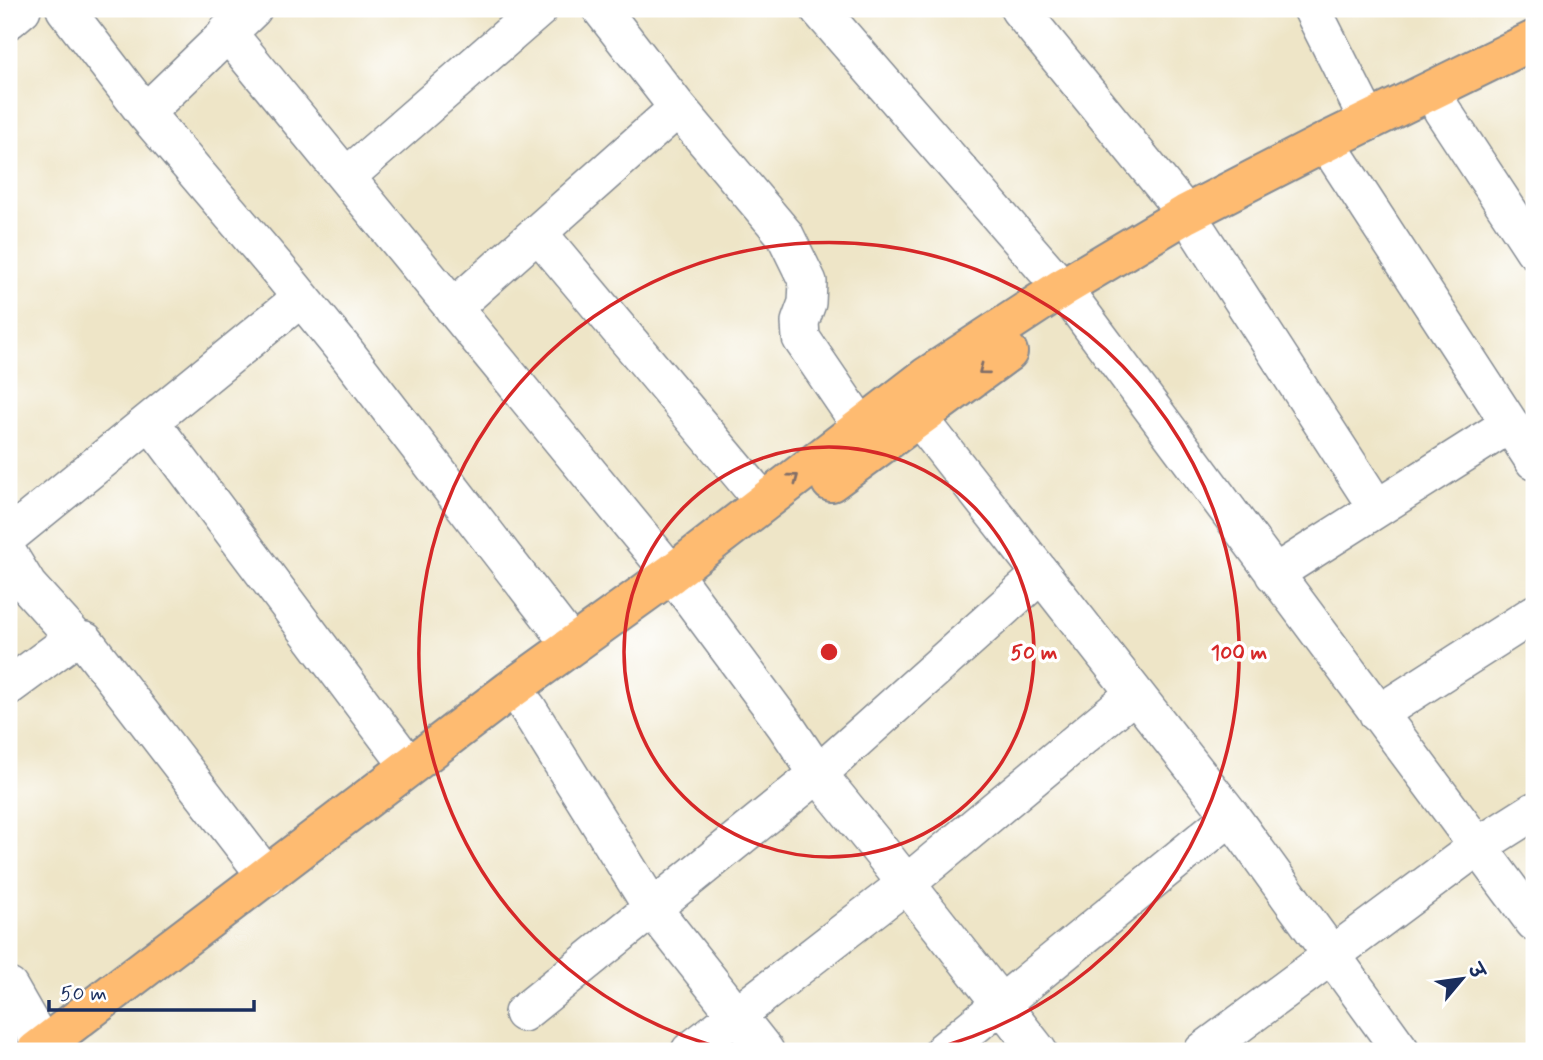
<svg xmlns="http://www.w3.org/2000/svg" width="1543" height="1060" viewBox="0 0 1543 1060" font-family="Mynerve,'Playpen Sans Deva',sans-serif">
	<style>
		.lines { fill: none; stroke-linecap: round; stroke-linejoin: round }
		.minor-casing { stroke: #848a92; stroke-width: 40 }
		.major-casing { stroke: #848a92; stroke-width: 42 }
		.minor { stroke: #fff; stroke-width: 37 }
		.major { stroke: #febb71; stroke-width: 38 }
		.oneway { stroke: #816e67 }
		.ring { fill: none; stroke: #d62828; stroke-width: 3.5 }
		.centre { fill: #d62828; stroke: #fff; stroke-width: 3.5 }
		.ring-label { font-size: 21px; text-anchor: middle; font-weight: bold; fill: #d62828; stroke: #fff; stroke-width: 7; stroke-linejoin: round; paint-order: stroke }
	</style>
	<rect width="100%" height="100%" fill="#fff"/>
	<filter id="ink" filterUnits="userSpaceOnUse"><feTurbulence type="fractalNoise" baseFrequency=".0143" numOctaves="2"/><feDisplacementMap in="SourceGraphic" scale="14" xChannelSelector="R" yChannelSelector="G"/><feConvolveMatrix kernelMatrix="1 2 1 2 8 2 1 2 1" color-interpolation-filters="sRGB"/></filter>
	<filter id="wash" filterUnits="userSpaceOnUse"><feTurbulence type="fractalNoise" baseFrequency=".00686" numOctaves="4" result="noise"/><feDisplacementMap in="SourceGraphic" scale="28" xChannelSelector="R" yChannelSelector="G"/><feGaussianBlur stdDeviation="1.57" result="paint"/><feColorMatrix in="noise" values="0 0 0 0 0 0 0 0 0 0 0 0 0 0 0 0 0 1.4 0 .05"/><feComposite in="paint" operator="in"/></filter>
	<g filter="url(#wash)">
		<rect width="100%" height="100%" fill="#eee5c7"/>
	</g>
	<g filter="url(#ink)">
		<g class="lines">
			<!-- minor casing -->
			<g class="minor-casing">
				<path id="minor" d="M65,9l80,104 132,155 67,82 227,294
					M601,9l77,99 107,127 23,47 -1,21 -7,19 1,16 60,88
					M819,9l243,279
					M1019,9l167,205
					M1312,9l57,113
					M9,20l13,-11
					M227,32l457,557 101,136 33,49 61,75 159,202
					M1442,110l92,140
					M145,113l108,-104
					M1326,142l208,319
					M346,177l193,-168
					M1199,233l178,275
					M539,234l224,267
					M1076,306l458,616
					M453,308l225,-200
					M919,418l312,398 170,235
					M150,421l259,345
					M9,536l292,-238
					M9,555l19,31 48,53
					M1274,574l236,-150
					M9,686l60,-44 7,-3 9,2 182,236
					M527,707l126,202 112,142
					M1378,714l156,-100
					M9,987l34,59
					M523,1013l295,-239 222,-199
					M690,1051l216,-167 228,-190
					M943,1051l288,-235
					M1203,1051l274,-204 57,-36"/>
			</g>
			<!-- major casing -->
			<g class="major-casing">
				<path id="major" d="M831,482l177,-130
					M36,1051l474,-361 161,-116 255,-197 136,-89 124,-74 140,-72 208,-102"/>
			</g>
			<!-- minor -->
			<use href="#minor" class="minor"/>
			<!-- major -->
			<use href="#major" class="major"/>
		</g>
		<!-- one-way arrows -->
		<defs><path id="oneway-chevron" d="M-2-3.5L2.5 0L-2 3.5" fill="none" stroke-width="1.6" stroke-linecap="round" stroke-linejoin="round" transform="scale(1.75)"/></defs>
		<g class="oneway">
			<use href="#oneway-chevron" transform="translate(983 370) rotate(143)"/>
			<use href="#oneway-chevron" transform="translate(794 478) rotate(-37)"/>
		</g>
	</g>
	<!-- distance rings -->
	<g class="ring">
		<circle cx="829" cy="652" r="205"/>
		<path d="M733 1051A410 410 0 1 1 925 1051"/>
	</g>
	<circle cx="829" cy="652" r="10" class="centre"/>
	<g class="ring-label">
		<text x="1034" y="659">50 m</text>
		<text x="1239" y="659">100 m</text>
	</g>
	<!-- margin -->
	<rect width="1543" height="1060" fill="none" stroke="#fff" stroke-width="35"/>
	<!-- north arrow -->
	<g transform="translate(1462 979) rotate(61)" stroke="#ffffff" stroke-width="5" paint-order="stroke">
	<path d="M0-5L12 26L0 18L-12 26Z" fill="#1b2f5e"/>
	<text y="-10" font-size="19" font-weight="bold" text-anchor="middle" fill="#1b2f5e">उ</text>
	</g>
	<!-- scale -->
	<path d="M49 1000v10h205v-10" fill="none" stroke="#1b2f5e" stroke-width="3.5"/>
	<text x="60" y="1000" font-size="21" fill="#1b2f5e" stroke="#ffffff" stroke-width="5" paint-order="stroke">50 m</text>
</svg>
